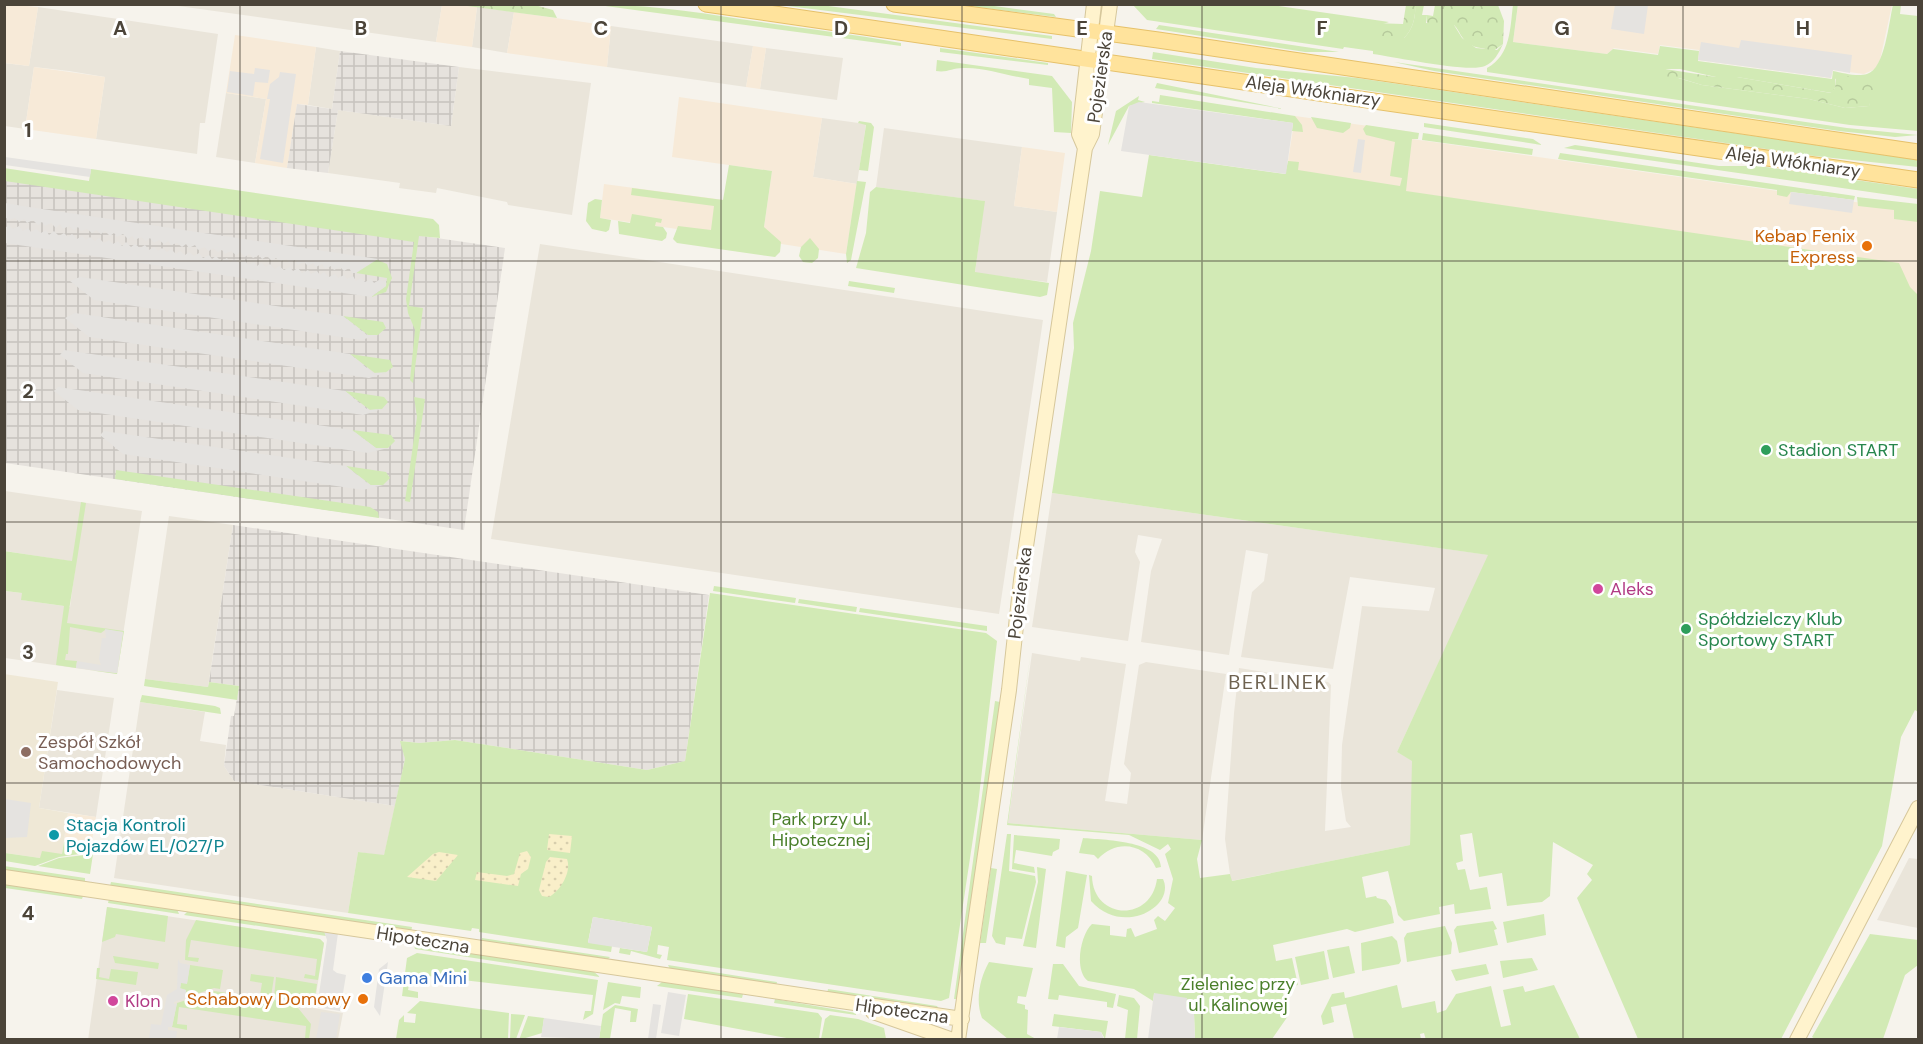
<svg xmlns="http://www.w3.org/2000/svg" width="1923" height="1044" viewBox="0 0 1923 1044" font-family="'DM Sans',sans-serif">
	<style>
		.residential { fill: #eae5da }
		.commercial { fill: #f7ead8 }
		.industrial { fill: url(#industrial-grid) }
		.education { fill: #efe8d6 }
		.green { fill: #d2eab5; fill-rule: evenodd }
		.forest { fill: url(#forest-crowns) }
		.sand { fill: url(#sand-dots) }
		.parking { fill: #e5e3e0 }
		.lines { fill: none; stroke-linecap: round; stroke-linejoin: round }
		.secondary-casing { stroke: #d6c79b; stroke-width: 16 }
		.primary-casing { stroke: #e6c16a; stroke-width: 17 }
		.secondary { stroke: #fff3cd; stroke-width: 14 }
		.primary { stroke: #ffe39c; stroke-width: 15 }
		.grid { fill: none; stroke: #4b4439; stroke-width: 1.5; stroke-opacity: 0.55 }
		.food-dot { fill: #e8710a; stroke: #fff; stroke-width: 2 }
		.leisure-dot { fill: #2e9e5b; stroke: #fff; stroke-width: 2 }
		.hotel-dot { fill: #d1479c; stroke: #fff; stroke-width: 2 }
		.education-dot { fill: #8d6e63; stroke: #fff; stroke-width: 2 }
		.culture-dot { fill: #0f9aa8; stroke: #fff; stroke-width: 2 }
		.shop-dot { fill: #3f7fe0; stroke: #fff; stroke-width: 2 }
		.labels { text-anchor: middle; stroke-width: 6; stroke-linejoin: round; paint-order: stroke }
		.street-label { font-size: 18px; fill: #4b4439; stroke: #fff }
		.food-label { font-size: 18px; fill: #c56008; stroke: #fff; text-anchor: end }
		.leisure-label { font-size: 18px; fill: #27864d; stroke: #fff; text-anchor: start }
		.hotel-label { font-size: 18px; fill: #b23c85; stroke: #fff; text-anchor: start }
		.education-label { font-size: 18px; fill: #785e54; stroke: #fff; text-anchor: start }
		.park-label { font-size: 18px; fill: #4a7f2a; stroke: #fff }
		.culture-label { font-size: 18px; fill: #0d838f; stroke: #fff; text-anchor: start }
		.shop-label { font-size: 18px; fill: #366cbe; stroke: #fff; text-anchor: start }
		.neighbourhood-label { font-size: 20px; letter-spacing: 1.5px; fill: #6e6250; stroke: #fff }
		.grid-label { font-size: 20px; text-anchor: middle; font-weight: bold; fill: #4b4439; stroke: #fff; stroke-width: 6; stroke-linejoin: round; paint-order: stroke }
	</style>
	<defs>
		<pattern id="industrial-grid" width="8" height="8" patternUnits="userSpaceOnUse" patternTransform="scale(1.5)"><rect width="8" height="8" fill="#e6e2dd"/><path d="M0 4h8M4 0v8" fill="none" stroke="#c7c3be"/></pattern>
		<pattern id="forest-crowns" width="20" height="18" patternUnits="userSpaceOnUse" patternTransform="scale(1.5)"><rect width="20" height="18" fill="#d2eab5"/><path d="M2 6a3 3 0 1 1 6 0M12 15a3 3 0 1 1 6 0" fill="none" stroke="#b6ca9c"/></pattern>
		<pattern id="sand-dots" width="8" height="8" patternUnits="userSpaceOnUse" patternTransform="scale(1.5)"><rect width="8" height="8" fill="#f9efc9"/><path d="M2 2h.1M6 6h.1" fill="none" stroke="#d7cead" stroke-width="1.8" stroke-linecap="round"/></pattern>
	</defs>
	<rect width="100%" height="100%" fill="#f6f3ec"/>
	<!-- residential -->
	<path class="residential" d="M171,5h271l-6,37z
		M38,7l180,27 -13,89h-5l-3,31 -101,-15 9,-62 -36,-6 -35,-4 -9,62 -20,-3 -1,-63 25,3z
		M477,7l37,5 -7,41 -35,-6z
		M611,26l142,20 -7,41 -139,-20z
		M316,47l24,4 -8,58 -24,-4z
		M766,48l77,10 -6,42 -77,-11z
		M459,67l132,16 -19,132 -64,-10 -1,-3 -70,-14 -1,5 -37,-5 1,-5 -72,-10 10,-63 113,16z
		M226,93l40,6 -11,64 -39,-6z
		M822,118l44,6 -9,60 -44,-7z
		M884,128l138,19 -8,59 43,6 -10,70 -72,-9 9,-72 -108,-14z
		M540,244l503,76 -44,294 -508,-75z
		M5,491l137,20 -25,163 -112,-16 -1,-67 18,2v7l48,7 6,-45 -71,-11z
		M1052,493l437,62 -92,197 16,9 -3,84 -179,36 -6,-42 9,-126 5,-45 89,14 3,3 -6,146 26,-4 -5,-6 -5,-33 1,-43 20,-139 67,5 6,-23 -85,-11 -17,92 -92,-12 11,-65 12,-11 4,-27 -22,-4 -17,105 -88,-13 10,-71 11,-32 -24,-4 -3,17 5,10 -12,79 -96,-14z
		M169,516l64,9 -25,162 -63,-8z
		M1032,653l48,8 1,-4 45,7 -21,137 22,3 4,-31 -7,-9 15,-99 7,-3 80,12 -24,166 -194,-17z
		M57,690l57,8 -18,119 -57,-9z
		M140,702l65,10 -5,29 26,4 -2,21 10,15 161,25 -11,50 -26,-4 -10,61 -234,-35z
		M1909,858l9,1v69l-41,-8z
		M107,907l213,32 4,4 -10,65 29,5 -5,26 -250,1z"/>
	<!-- commercial -->
	<path class="commercial" d="M5,4l33,3 -9,59 -24,-3z
		M463,4l14,3 -5,40 -36,-5 6,-37z
		M1518,5h374l-12,55 -5,9 -11,5 -31,-4 -2,8 -133,-18 1,-10 -39,-5 -2,9 -44,-6 -7,6 -94,-12z
		M514,12l97,14 -4,41 -100,-14z
		M235,35l81,12 -8,58 -11,-1 -10,64 -32,-5 11,-64 -40,-6z
		M753,46l13,2 -6,41 -14,-2z
		M34,67l71,10 -9,62 -71,-10z
		M679,97l143,21 -9,59 44,7 -11,70 -84,-13 10,-70 -100,-14z
		M1295,116l118,16 -1,7 506,72v90l-133,-54 -499,-73z
		M1022,147l43,6 -8,59 -43,-6z
		M604,184l120,16 -5,35 -119,-17z
		M68,813l28,4 -5,29 -27,-4z"/>
	<!-- industrial -->
	<path class="industrial" d="M340,51l119,16 -8,59 -113,-16 -10,63 -41,-5 10,-64 35,5z
		M5,175l500,73 -41,282 -459,-67z
		M233,525l476,70 -24,166 -38,9 -192,-30 -36,3 -18,-2 4,18 -10,47 -161,-25 -10,-15 7,-50h3l5,-30 -30,-4z"/>
	<!-- education -->
	<path class="education" d="M4,674l54,8 -19,126 29,5 -6,41 -22,4 -35,-5z"/>
	<!-- green -->
	<path class="green" d="M1264,4l125,18 -6,2 10,14h11c9,-8 12,-22 11,-33h9l-2,10h5l-1,8 28,2 8,13 14,10 21,2 6,-6c-4,9 -9,18 -18,22 -16,7 -90,-9 -112,-12v-3l-29,-4 -1,2 -196,-29 -14,-15z
		M1518,4l-5,38 94,12 6,-5 45,6 2,-9 39,5 -1,10 134,18 1,-8c10,2 24,6 34,3 18,-5 22,-53 26,-69h8l-1,9 18,2v115l-68,-6 -363,-53v-4c24,-13 23,-40 26,-63zM1665,69h15l36,8h21l95,16 3,-5v-9c17,-6 24,4 36,14l-2,13 -24,2 -36,-9 -107,-14 -24,-7z
		M598,5c55,-1 109,9 163,17 47,7 94,12 140,21v3z
		M780,5h41l231,31v3z
		M961,5h26l67,9 2,3z
		M1159,25l180,27h-34l-149,-23z
		M940,48l108,15v2l-108,-13z
		M1153,52l103,16 101,10 561,82v7l-104,-11 -662,-97z
		M937,60l115,16 20,26 -1,31 -17,-1 -2,-44 -23,-3v-6c-21,-3 -44,-12 -66,-11 -11,0 -16,5 -27,3z
		M1394,62l453,66 71,7 -23,2 -56,-6 -405,-60z
		M1157,83l127,26 -129,-21z
		M1160,95l135,21 7,9 1,7 -11,-1 1,-8 -141,-20v-2l7,1z
		M1139,96l-1,4 7,2 -16,4 -21,39 8,-34z
		M1311,117l40,6 -1,5 -7,5 -26,-5z
		M859,121l12,2 3,4 -6,44 -9,-1 7,-45 -8,-2z
		M1424,123l109,16 9,6 -118,-18z
		M1366,125l53,8 -1,6h-6l-6,52 493,72 11,24 8,8v417l-3,-2 -14,27 -19,109 -101,193h-143l-61,-141 15,-18 -5,-6 6,-9 -40,-23 -3,54 -8,6 -35,4 -5,-33 -23,4 -7,-44 -12,2 3,26 -7,2 2,7 7,-1 5,21 17,-3 4,22 -36,5 -1,-10 -15,3 1,7 -36,7 -6,-6 -10,-44 -26,6 4,21 10,-2 1,2 9,2 5,7 3,16 -39,9 -8,-3 -74,16 3,16 16,-3 6,27 -16,3 6,28 -16,23h-77l-1,-25 -9,-8 -31,-12 -1,7 -19,-12 -46,-8c-14,-10 -8,-46 4,-57l18,2v9l16,2 1,-8 4,-1 4,9 22,-8 -3,-9 4,-4 7,5 10,-13 -7,-5 5,-24 -8,-25 6,-5 -3,-5 -8,6 -31,-15 -122,-10 24,-175 -23,173 194,17 -5,19 3,19 30,-4 2,7 178,-36 2,-84 -15,-9 91,-197 -436,-62 22,-145 -1,-25 18,-72 9,-60 42,6 7,-42 136,19 3,-13 11,1 -1,8 102,16 2,-8 -12,-2 5,-34 -29,-7 -3,-6z
		M1423,133l110,16 -1,6 -110,-15z
		M1575,145l144,21h40l159,23v10l-354,-51z
		M1560,153l295,43 -1,4 -63,-8 -4,5 -10,-2v-5l-219,-31z
		M729,165l43,6 -8,56 17,15 -1,10 -5,5 -98,-14 -4,-4 5,-13 33,4 3,-24 -83,-11 1,-7 91,12z
		M4,168l85,13 2,-12 342,50 6,6 1,13 -21,-2 -10,70 14,2 -10,75 -3,-3 5,-50 -7,-17 -2,-14 8,-57 -409,-61z
		M857,181l9,1 -15,78 -4,3 -1,-9z
		M876,187l109,14 -10,71 74,11 -2,12 -7,2 -184,-29 10,-35 4,-41z
		M1857,197l61,7v18l-24,-3v-9l-36,-4z
		M595,199l7,1 -2,18 11,2 -2,10 -3,2 -14,-3 -6,-8 2,-18z
		M632,214l30,5 -1,4 -5,-1 -1,4 8,1 4,6 -1,5 -4,3 -43,-7 -1,-13 12,2z
		M810,238l9,11 -1,9 -6,5 -9,-1 -4,-6 2,-9z
		M375,259l12,5 5,14 -6,14 -15,5 15,-11 1,-8 -31,-5z
		M849,281l46,7 -1,5 -46,-7z
		M343,316l40,6 3,6 -8,7h-10z
		M350,354l40,6 3,7 -8,6 -9,1z
		M345,391l39,6 4,5 -6,7 -12,1z
		M414,397l11,2 -15,103 -5,-1 12,-84z
		M352,430l39,5 4,6 -7,7 -11,1z
		M346,466l40,6 4,6 -7,7 -11,1z
		M116,470l254,37 8,5 1,6 -264,-39z
		M81,502l5,1 -19,120 57,8 -7,43 -28,-4 28,3 6,-41 -18,-2 -4,3 -31,-6 -2,27h-2l-1,6 12,1 -1,7 -20,-3 8,-59 -43,-6 1,-7 -17,-2 -1,-40 68,10z
		M714,586l82,12 -1,5 -82,-12z
		M710,593l276,40 11,8 -19,164 -29,193 -8,3 -274,-41 2,-13 -11,-2 -1,9 5,1 -2,4 -29,-8 -1,4 -11,-2 1,-5 27,4 5,-25 -59,-10 -5,25 24,4 -1,6 -132,-20v-3l-7,-1 -1,3 -123,-18 10,-61 26,3 21,-96 -5,-18 19,2 36,-3 192,30 38,-9z
		M799,599l58,8 -1,5 -58,-9z
		M860,608l127,18v5l-128,-19z
		M145,679l63,8 1,-5 30,4 -2,14 -93,-14z
		M142,695l73,11 5,2 1,6 -81,-12z
		M995,701l5,1 -43,297h-3z
		M1007,834h4l-2,37 26,5 1,6 -14,57 -16,-2 -1,8 -9,-2 -4,-7z
		M1014,835l46,4 -1,10 -6,3 -1,4 -36,-6 -2,13 20,4 1,6 -23,-4z
		M1083,838c20,2 77,2 78,29l-5,1c-11,-25 -40,-29 -58,-9l-4,-4 -15,-2z
		M64,842l30,4 -1,6 -34,5 -24,9 -30,-5v-8l35,5 2,-7 20,3z
		M93,854l-3,20 -52,-8 21,-8z
		M4,866l81,12v4l-80,-11z
		M1037,867l9,2 -10,79 -13,-2 15,-64z
		M991,868l6,1 -11,74h-6z
		M1066,871l21,4 -9,53 -12,9 -1,11 -9,-2z
		M1089,875l3,1c1,44 59,47 65,3h6c13,27 -40,58 -72,22z
		M111,882l301,45 -1,5 -301,-46z
		M4,883l75,11 4,2 -1,3 -77,-11z
		M109,899l68,10 2,5 -71,-11z
		M107,907l61,9 -3,26 -49,-8 -1,3 -13,5z
		M188,911l136,20 2,5 -142,-21z
		M1544,914l2,21 -39,8 -4,-21z
		M196,920l124,19 4,4 -6,37 -14,-2 1,-4 10,2 2,-17 -126,-19 -3,17 11,1 -1,4 -13,-2 1,-20z
		M1493,921l4,8 -3,1 4,15 -39,8 -5,-23 3,-4z
		M1445,926l7,17 -1,11 -44,8 -3,-24 3,-5z
		M1870,934l48,6v25l-13,10 -22,64h-68l-3,-2z
		M1392,936l5,5 4,20 -2,3 -37,7 -1,-28z
		M482,938l128,19 -3,3 -125,-18z
		M414,945l179,26 7,6 -185,-28z
		M1349,946l6,27 -22,5 -6,-28z
		M1324,951l5,28 -28,6 -6,-28z
		M417,953l181,27 -5,34 -10,6 2,-9h6l2,-16 -182,-21 -3,16 10,2v6l-16,-2 5,-38z
		M113,956l46,7 -1,6 -43,-6z
		M1532,958l6,12 -35,8 -3,-17z
		M989,962l44,6 -7,29 -8,-1 -1,7 8,2v4l3,1 -1,24 9,5h-28l-26,-21c-7,-18 -2,-40 7,-56z
		M1053,964h10l16,22 37,8 -3,14 -6,-1v-5l-48,-7 -1,5 -10,-1z
		M1486,964l3,10 -33,7 -5,-11z
		M190,965l33,5 -3,19 -6,-1 -29,10 1,-8 -6,-1 1,-6h6z
		M668,965l109,17 -1,4 -106,-17z
		M97,968h3l-1,9 10,2 2,-10 27,3 -2,13 -40,-6z
		M251,974l23,3 -3,20 -11,-2 2,-12 -12,-2z
		M276,977l41,7 -3,20 -40,-7z
		M608,982l33,5 -1,11 -18,-2 -2,8 -5,-1 -12,7z
		M662,982l81,12 -1,4 -85,-12z
		M1397,985l5,23 33,-7 2,12 9,-3 10,-16 35,-8 10,41 10,-2 -8,-35 20,-4 2,6 29,-7 26,54 -154,1 -2,-7 -4,1 1,5h-67l-8,-35 -15,3 3,15 -11,3 -2,-9 11,-22 12,-2 1,6 5,-1z
		M828,989l109,17 3,5 -113,-17z
		M214,991l80,12 17,21 -2,15h-4l1,-13 -127,-19 -2,17 10,1v5l-15,-3 5,-24z
		M688,994l130,19 4,5 -3,21h-27l-108,-20z
		M1119,995l15,3 6,8 -3,33h-12l3,-29 -11,-4z
		M775,999l81,14v2l-82,-12z
		M420,1001l89,12 -1,26h-112l3,-19 5,-5v7l11,1 1,-9 -9,-1z
		M615,1005l23,4 -2,13h-6l1,-11 -16,-3 -5,31h-11l4,-25z
		M511,1014l14,1 -9,24h-6z
		M1054,1014l54,7 -3,18 -4,-7 -49,-6z
		M830,1015l28,4 26,9 2,11h-65l4,-20z
		M528,1016l16,2 -2,15 -23,7z"/>
	<!-- forest -->
	<path class="forest" d="M531,4l22,6 4,8 -97,-13z
		M1406,5h9c1,11 -2,25 -11,33 -13,0 -28,5 -34,-9l4,-6 29,1z
		M1435,5h63l6,16 -1,23 -11,8c-7,-5 -15,-3 -23,-8 -8,-5 -9,-13 -15,-19h-7l-4,7 -6,3c-8,-5 -11,-10 -10,-20l6,1z
		M1665,69l51,8h21l94,16 4,-5 1,-13 33,3 5,7v6l-5,15 -24,2 -36,-9 -107,-14 -23,-7 -14,7 -5,-4z"/>
	<!-- sand -->
	<path class="sand" d="M549,834l23,2 -2,17 -23,-3z
		M527,851l4,6 -3,12 -7,5 -3,12 -43,-6 2,-8 30,4 7,-2 6,-21z
		M439,852l19,3 -22,26 -29,-4 26,-23z
		M550,857l17,2c5,13 -7,32 -18,38l-7,-1 -3,-6 7,-28z"/>
	<!-- parking -->
	<path class="parking" d="M1615,5h33l-4,29 -33,-5z
		M1741,40l111,15 -2,18 -17,-3 -2,8 -133,-18 3,-18 38,6z
		M255,68l15,2 -2,13 -13,-1 -2,14 -26,-4 3,-21 24,3z
		M280,72l16,2 -13,89 -23,-4 10,-60h-3l3,-15 9,-7z
		M1139,102l154,21 -7,51 -165,-23 8,-45z
		M1358,139l7,1 -4,33 -8,-1z
		M5,157l86,12 -1,8 -85,-12z
		M1791,192l63,8 -2,13 -63,-9z
		M5,203l24,4 349,52 -22,14h-4l-3,-5 -5,3 -4,-4 -6,3 -3,-4 -6,3 -3,-5 -6,3 -3,-4 -5,3 -4,-4 -6,3 -3,-5 -6,3 -3,-4 -6,3 -4,-4 -4,3 -5,-5 -5,3 -3,-4 -6,3 -4,-4 -4,3 -5,-5 -4,3 -5,-4 -6,3 -3,-4 -4,2 -5,-4 -4,3 -5,-4 -6,3 -3,-5 -6,3 -3,-4 -4,3 -5,-4 -6,2 -3,-4 -4,3 -5,-4 -5,3 -4,-5 -4,3 -5,-4 -6,3 -3,-4 -4,3 -5,-5 -6,3 -3,-4 -4,3 -5,-5 -4,3 -5,-4 -4,3 -5,-4 -6,2 -3,-4 -4,3 -5,-4 -6,3 -3,-5 -4,4 -5,-5 -6,3 -3,-4 -4,3 -5,-5 -6,3 -3,-4 -5,3 -4,-4 -6,2 -4,-3z
		M9,225l4,4 6,-3 4,5 5,-3 3,4 5,-3 5,4 5,-3 3,5 5,-4 5,5 5,-3 4,4 4,-3 5,5 5,-3 4,4 4,-3 5,4 4,-3 5,5 5,-3 4,4 5,-3 4,5 4,-4 5,5 4,-3 5,4 5,-3 4,5 5,-3 4,4 4,-3 5,4 4,-3 5,5 4,-3 5,4 4,-3 5,4 5,-3 4,5 6,-3 3,4 4,-3 5,5 6,-3 3,4 4,-3 5,4 6,-3 3,5 6,-3 3,4 4,-3 5,4 4,-3 5,5 4,-3 5,4 6,-3 3,4 5,-3 4,5 6,-3 3,4 6,-3 3,4 4,-3 5,5 6,-3 3,4 6,-3 3,4 6,-3 3,5 5,-3 4,4 6,-3 3,4 5,-3 7,1v5l-15,11 -366,-54v-15z
		M80,277l263,39 24,19h11l-17,5 -267,-40 -24,-19z
		M75,313l275,41 23,19 15,-1 -19,6 -280,-41 -24,-19z
		M64,350l281,41 23,19 14,-1 -19,6 -280,-42 -23,-18z
		M58,387l294,43 24,18h12l-20,5 -290,-43 -24,-19z
		M104,431l242,35 24,19h13l-20,5 -240,-36 -23,-19z
		M105,629l18,3 -6,41 -41,-5 1,-7 24,4 -2,-6 3,-21h4z
		M5,799l26,4 -4,34 -22,1z
		M593,917l59,10 -5,25 -59,-9z
		M324,931l14,2 -5,37 4,3 9,2 -6,36 -23,-4 10,-67z
		M178,959l2,4 10,2 -3,19 -6,-1 -1,5 6,2 -1,8 -11,4v2l3,-1 -5,24h-4v3l9,1 -1,8 -27,-1 2,-14 10,1 6,-30 10,-6z
		M388,962l-8,54 -6,-9 5,-38z
		M668,992l18,3 -7,41 -18,-3z
		M1154,993l33,5 -1,8 8,8 1,25h-47z
		M653,1004l8,1 -5,34h-8z
		M321,1012l19,2 -4,25h-20z
		M544,1018l57,8 -2,13 -58,-2z
		M1059,1027l42,5 3,7h-47z"/>
	<g class="lines">
		<!-- secondary casing -->
		<g class="secondary-casing">
			<path id="secondary" d="M1085,148l-6,-14 15,-130
				M4,877l958,142
				M873,1012l80,28
				M958,1040l51,-350 12,-110 64,-432 7,-14 18,-130
				M1797,1040l121,-232"/>
		</g>
		<!-- primary casing -->
		<g class="primary-casing">
			<path id="primary" d="M706,4l1212,176
				M894,4l264,36 760,112"/>
		</g>
		<!-- secondary -->
		<use href="#secondary" class="secondary"/>
		<!-- primary -->
		<use href="#primary" class="primary"/>
	</g>
	<!-- grid -->
	<path class="grid" d="M240,4v1036M481,4v1036M721,4v1036M962,4v1036M1202,4v1036M1442,4v1036M1683,4v1036M4,261h1914M4,522h1914M4,783h1914"/>
	<!-- markers -->
	<g class="food-dot">
		<circle cx="1867" cy="246" r="6"/>
		<circle cx="363" cy="999" r="6"/>
	</g>
	<g class="leisure-dot">
		<circle cx="1766" cy="450" r="6"/>
		<circle cx="1686" cy="629" r="6"/>
	</g>
	<g class="hotel-dot">
		<circle cx="1598" cy="589" r="6"/>
		<circle cx="113" cy="1001" r="6"/>
	</g>
	<circle class="education-dot" cx="26" cy="752" r="6"/>
	<circle class="culture-dot" cx="54" cy="835" r="6"/>
	<circle class="shop-dot" cx="367" cy="978" r="6"/>
	<g class="labels">
		<!-- street labels -->
		<g class="street-label">
			<text transform="translate(1100 77) rotate(-82)" y="6">Pojezierska</text>
			<text transform="translate(1313 91) rotate(8)" y="6">Aleja Włókniarzy</text>
			<text transform="translate(1793 162) rotate(8)" y="6">Aleja Włókniarzy</text>
			<text transform="translate(1020 593) rotate(-83)" y="6">Pojezierska</text>
			<text transform="translate(423 940) rotate(9)" y="6">Hipoteczna</text>
			<text transform="translate(902 1011) rotate(8)" y="6">Hipoteczna</text>
		</g>
		<!-- food labels -->
		<g class="food-label">
			<text x="1855" y="242">Kebap Fenix<tspan x="1855" dy="21">Express</tspan></text>
			<text x="351" y="1005">Schabowy Domowy</text>
		</g>
		<!-- leisure labels -->
		<g class="leisure-label">
			<text x="1778" y="456">Stadion START</text>
			<text x="1698" y="625">Spółdzielczy Klub<tspan x="1698" dy="21">Sportowy START</tspan></text>
		</g>
		<!-- hotel labels -->
		<g class="hotel-label">
			<text x="1610" y="595">Aleks</text>
			<text x="125" y="1007">Klon</text>
		</g>
		<!-- education labels -->
		<g class="education-label">
			<text x="38" y="748">Zespół Szkół<tspan x="38" dy="21">Samochodowych</tspan></text>
		</g>
		<!-- park labels -->
		<g class="park-label">
			<text x="821" y="825">Park przy ul.<tspan x="821" dy="21">Hipotecznej</tspan></text>
			<text x="1238" y="990">Zieleniec przy<tspan x="1238" dy="21">ul. Kalinowej</tspan></text>
		</g>
		<!-- culture labels -->
		<g class="culture-label">
			<text x="66" y="831">Stacja Kontroli<tspan x="66" dy="21">Pojazdów EL/027/P</tspan></text>
		</g>
		<!-- shop labels -->
		<g class="shop-label">
			<text x="379" y="984">Gama Mini</text>
		</g>
		<!-- neighbourhood labels -->
		<g class="neighbourhood-label">
			<text x="1278" y="689">BERLINEK</text>
		</g>
	</g>
	<g class="grid-label">
		<text x="120" y="35">A</text>
		<text x="361" y="35">B</text>
		<text x="601" y="35">C</text>
		<text x="841" y="35">D</text>
		<text x="1082" y="35">E</text>
		<text x="1322" y="35">F</text>
		<text x="1562" y="35">G</text>
		<text x="1803" y="35">H</text>
		<text x="28" y="137">1</text>
		<text x="28" y="398">2</text>
		<text x="28" y="659">3</text>
		<text x="28" y="920">4</text>
	</g>
	<!-- border -->
	<rect width="1923" height="1044" fill="none" stroke="#4b4439" stroke-width="12"/>
</svg>
